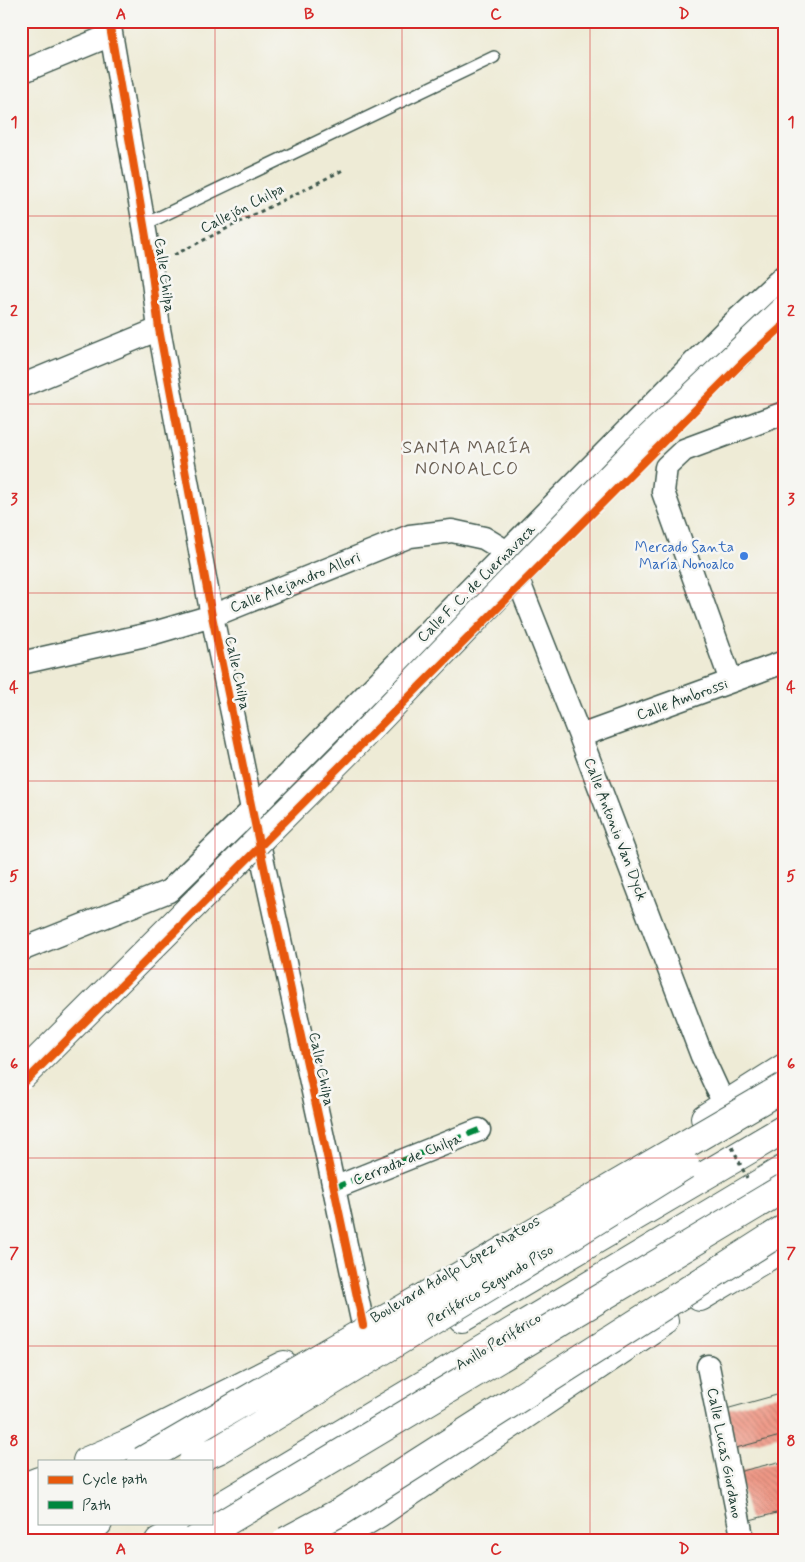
<svg xmlns="http://www.w3.org/2000/svg" width="805" height="1562" viewBox="0 0 805 1562" font-family="Mynerve,sans-serif">
	<style>
		.building { fill: url(#building-back-hatch) }
		.lines { fill: none; stroke-linecap: round; stroke-linejoin: round }
		.lane-casing { stroke: #3e574c; stroke-width: 14 }
		.street-casing { stroke: #3e574c; stroke-width: 25 }
		.secondary-casing { stroke: #3e574c; stroke-width: 30 }
		.highway-casing { stroke: #3e574c; stroke-width: 30 }
		.path { stroke: #3e574c; stroke-width: 3; stroke-dasharray: 4 4; stroke-linecap: butt }
		.lane { stroke: #fff; stroke-width: 11 }
		.street { stroke: #fff; stroke-width: 22 }
		.secondary { stroke: #fff; stroke-width: 28 }
		.highway { stroke: #fff; stroke-width: 28 }
		.highway-bridge-casing { stroke: #3e574c; stroke-width: 30; stroke-linecap: butt }
		.path-bridge { stroke: #3e574c; stroke-width: 3; stroke-dasharray: 4 4; stroke-linecap: butt }
		.highway-bridge { stroke: #fff; stroke-width: 28 }
		.quiet { stroke: #00873e; stroke-width: 6; stroke-dasharray: 12 6; stroke-linecap: butt }
		.cycleway-casing { stroke: #f6f6f2; stroke-width: 11 }
		.cycleway { stroke: #e8590c; stroke-width: 8 }
		.grid { fill: none; stroke: #d62828; stroke-width: 1; stroke-opacity: 0.55 }
		.shop-dot { fill: #3f7fe0; stroke: #f6f6f2; stroke-width: 2 }
		.labels { text-anchor: middle; stroke-width: 5; stroke-linejoin: round; paint-order: stroke }
		.street-label { font-size: 15px; fill: #1f3d34; stroke: #f6f6f2 }
		.shop-label { font-size: 15px; fill: #366cbe; stroke: #f6f6f2; text-anchor: end }
		.quarter-label { font-size: 18px; letter-spacing: 1px; fill: #685d51; stroke: #f6f6f2 }
		.neatline { fill: none; stroke: #d62828; stroke-width: 2 }
		.grid-label { font-size: 16px; text-anchor: middle; font-weight: bold; fill: #d62828 }
	</style>
	<defs>
		<pattern id="building-back-hatch" width="6" height="6" patternUnits="userSpaceOnUse" patternTransform="scale(1.25)"><rect width="6" height="6" fill="#f09886"/><path d="M-1 5l2 2M0 0l6 6M5-1l2 2" fill="none" stroke="#c27d6e"/></pattern>
	</defs>
	<rect width="100%" height="100%" fill="#f6f6f2"/>
	<filter id="ink" filterUnits="userSpaceOnUse"><feTurbulence type="fractalNoise" baseFrequency=".02" numOctaves="2"/><feDisplacementMap in="SourceGraphic" scale="10" xChannelSelector="R" yChannelSelector="G"/><feConvolveMatrix kernelMatrix="1 2 1 2 8 2 1 2 1" color-interpolation-filters="sRGB"/></filter>
	<filter id="wash" filterUnits="userSpaceOnUse"><feTurbulence type="fractalNoise" baseFrequency=".0096" numOctaves="4" result="noise"/><feDisplacementMap in="SourceGraphic" scale="20" xChannelSelector="R" yChannelSelector="G"/><feGaussianBlur stdDeviation="1.12" result="paint"/><feColorMatrix in="noise" values="0 0 0 0 0 0 0 0 0 0 0 0 0 0 0 0 0 1.4 0 .05"/><feComposite in="paint" operator="in"/></filter>
	<g filter="url(#wash)">
		<rect width="100%" height="100%" fill="#eeebd6"/>
		<g id="blocks">
			<!-- building -->
			<path class="building" d="M784,1393v42l-48,13 -10,-39z
				M778,1462l6,23v26l-34,9 -12,-48z"/>
		</g>
	</g>
	<g filter="url(#ink)">
		<use href="#blocks" fill-opacity="0" stroke="#3e574c" stroke-width="1"/>
		<g class="lines">
			<!-- lane casing -->
			<g class="lane-casing">
				<path id="lane" d="M143,225l351,-168"/>
			</g>
			<!-- street casing -->
			<g class="street-casing">
				<path id="street" d="M109,21l42,245 8,63 53,287 48,232 74,340 29,137
					M21,72l90,-37
					M21,386l138,-57
					M21,663l133,-30 58,-17 198,-80 42,-5 32,7 23,14 73,184 122,320 23,50
					M731,681l-68,-189 3,-25 18,-17 100,-37
					M580,736l204,-74
					M21,950l148,-59 83,-81 477,-483 55,-51
					M334,1188l145,-58
					M708,1366l35,175"/>
			</g>
			<!-- secondary casing -->
			<g class="secondary-casing">
				<path id="secondary" d="M705,1118l79,-50
					M700,1297l84,-50
					M87,1461l40,-17 157,-79
					M21,1488l18,-7
					M332,1541l47,-28 285,-192"/>
			</g>
			<!-- highway casing -->
			<g class="highway-casing">
				<path id="highway" d="M462,1318l322,-189
					M21,1509l18,-7
					M211,1512l573,-343
					M21,1539l34,-16
					M59,1541l39,-18
					M159,1541l34,-18"/>
			</g>
			<!-- path -->
			<path class="path" d="M174,255l169,-85"/>
			<!-- lane -->
			<use href="#lane" class="lane"/>
			<!-- street -->
			<use href="#street" class="street"/>
			<!-- secondary -->
			<use href="#secondary" class="secondary"/>
			<!-- highway -->
			<use href="#highway" class="highway"/>
			<!-- highway-bridge casing -->
			<g class="highway-bridge-casing">
				<path id="highway-bridge" d="M21,1077l325,-324 293,-305 145,-138
					M142,1461l642,-374
					M193,1461l27,-12 327,-198 138,-86
					M194,1541l590,-353
					M286,1541l56,-30 442,-282"/>
			</g>
			<!-- path-bridge -->
			<path class="path-bridge" d="M706,1093l3,6
				M732,1147l15,31"/>
			<!-- highway-bridge -->
			<use href="#highway-bridge" class="highway-bridge"/>
			<!-- quiet -->
			<path class="quiet" d="M334,1188l145,-58"/>
			<!-- cycleway casing -->
			<g class="cycleway-casing">
				<path id="cycleway" d="M109,21l42,245 8,63 53,287 48,232 74,340 29,137
					M21,1086l724,-726 39,-35"/>
			</g>
			<!-- cycleway -->
			<use href="#cycleway" class="cycleway"/>
		</g>
	</g>
	<!-- grid -->
	<path class="grid" d="M215,21v1520M402,21v1520M590,21v1520M21,216h763M21,404h763M21,593h763M21,781h763M21,969h763M21,1158h763M21,1346h763"/>
	<!-- markers -->
	<circle class="shop-dot" cx="744" cy="556" r="5"/>
	<g class="labels">
		<!-- street labels -->
		<g class="street-label">
			<text transform="translate(242 208) rotate(-27)" y="5">Callejón Chilpa</text>
			<text transform="translate(165 275) rotate(82)" y="5">Calle Chilpa</text>
			<text transform="translate(295 582) rotate(-22)" y="5">Calle Alejandro Allori</text>
			<text transform="translate(476 583) rotate(-45)" y="5">Calle F. C. de Cuernavaca</text>
			<text transform="translate(238 673) rotate(78)" y="5">Calle Chilpa</text>
			<text transform="translate(682 699) rotate(-20)" y="5">Calle Ambrossi</text>
			<text transform="translate(616 829) rotate(69)" y="5">Calle Antonio Van Dyck</text>
			<text transform="translate(322 1069) rotate(78)" y="5">Calle Chilpa</text>
			<text transform="translate(407 1159) rotate(-22)" y="5">Cerrada de Chilpa</text>
			<text transform="translate(455 1269) rotate(-31)" y="5">Boulevard Adolfo López Mateos</text>
			<text transform="translate(490 1285) rotate(-31)" y="5">Periférico Segundo Piso</text>
			<text transform="translate(498 1341) rotate(-31)" y="5">Anillo Periférico</text>
			<text transform="translate(725 1453) rotate(79)" y="5">Calle Lucas Giordano</text>
		</g>
		<!-- shop labels -->
		<g class="shop-label">
			<text x="734" y="552">Mercado Santa<tspan x="734" dy="17">María Nonoalco</tspan></text>
		</g>
		<!-- quarter labels -->
		<g class="quarter-label">
			<text x="467" y="453">SANTA MARÍA<tspan x="467" dy="21">NONOALCO</tspan></text>
		</g>
	</g>
	<!-- margin -->
	<rect width="805" height="1562" fill="none" stroke="#f6f6f2" stroke-width="55"/>
	<!-- legend -->
	<rect x="38" y="1460" width="175" height="65" fill="#f6f6f2" stroke="#a0aca6"/>
	<rect x="48" y="1476" width="25" height="8" fill="#e8590c" stroke="#a0aca6"/>
	<text x="82" y="1484" font-size="15" fill="#1f3d34">Cycle path</text>
	<rect x="48" y="1501" width="25" height="8" fill="#00873e" stroke="#a0aca6"/>
	<text x="82" y="1510" font-size="15" fill="#1f3d34">Path</text>
	<rect x="28" y="28" width="750" height="1506" class="neatline"/>
	<g class="grid-label">
		<text x="121" y="19">A</text>
		<text x="309" y="19">B</text>
		<text x="496" y="19">C</text>
		<text x="684" y="19">D</text>
		<text x="14" y="127">1</text>
		<text x="791" y="127">1</text>
		<text x="14" y="316">2</text>
		<text x="791" y="316">2</text>
		<text x="14" y="504">3</text>
		<text x="791" y="504">3</text>
		<text x="14" y="692">4</text>
		<text x="791" y="692">4</text>
		<text x="14" y="881">5</text>
		<text x="791" y="881">5</text>
		<text x="14" y="1069">6</text>
		<text x="791" y="1069">6</text>
		<text x="14" y="1258">7</text>
		<text x="791" y="1258">7</text>
		<text x="14" y="1446">8</text>
		<text x="791" y="1446">8</text>
		<text x="121" y="1554">A</text>
		<text x="309" y="1554">B</text>
		<text x="496" y="1554">C</text>
		<text x="684" y="1554">D</text>
	</g>
</svg>
